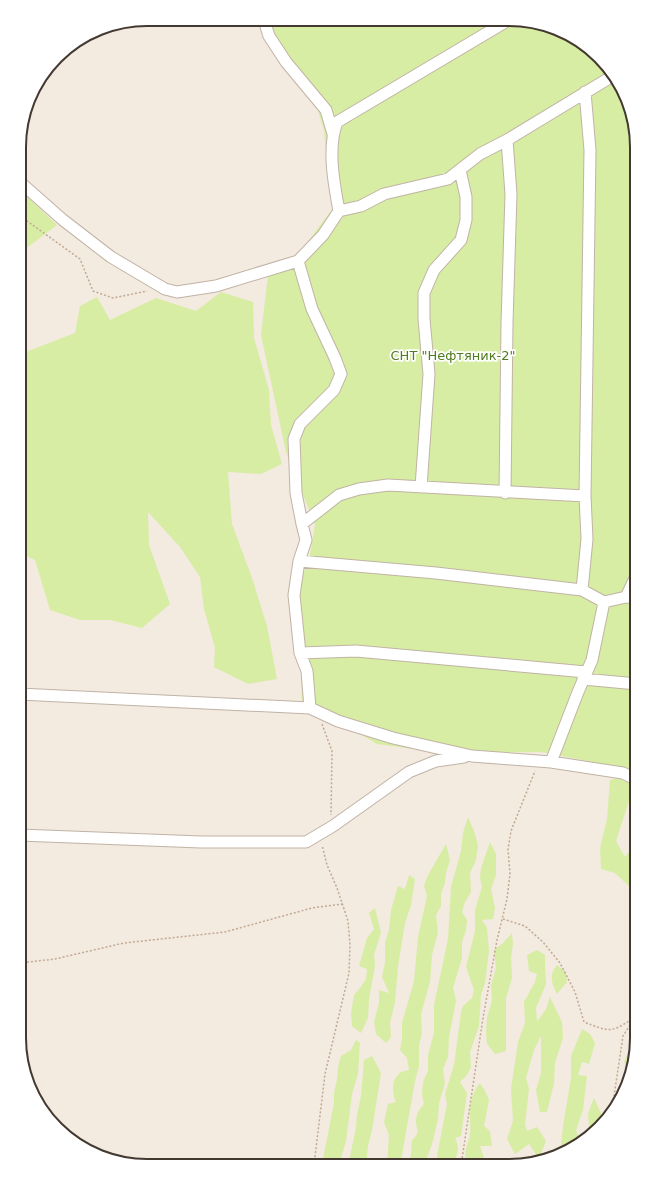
<svg xmlns="http://www.w3.org/2000/svg" width="656" height="1185" viewBox="0 0 656 1185" font-family="'DejaVu Sans',sans-serif">
	<style>
		.green { fill: #d7eda3 }
		.lines { fill: none; stroke-linecap: round; stroke-linejoin: round }
		.minor-casing { stroke: #c1b3a5; stroke-width: 13 }
		.path { stroke: #c2a992; stroke-width: 1.5; stroke-dasharray: 2 2; stroke-linecap: butt }
		.minor { stroke: #fff; stroke-width: 11 }
		.labels { text-anchor: middle; stroke-width: 3.5; stroke-linejoin: round; paint-order: stroke }
		.park-label { font-size: 13px; fill: #507b1f; stroke: #fff }
		.rim { fill: none; stroke: #443931; stroke-width: 2 }
	</style>
	<rect width="100%" height="100%" fill="#f3eae0"/>
	<!-- green -->
	<path class="green" d="M257,20l277,1 59,30 37,55 7,41v626l-13,-5 -83,-16 -99,1 -65,-9 -75,-44 -4,-113 11,-27 6,-35 -29,-73 -25,-117 8,-69 29,-11 35,-47 -4,-20 -5,-58 -6,-19z
		M20,190l37,35 -37,28z
		M221,292l32,10 1,36 15,52 2,35 11,39 -21,10 -33,-2 4,52 20,54 15,48 10,53 -29,5 -34,-17 1,-19 -11,-39 -4,-32 -20,-30 -32,-35 1,33 21,59 -28,24 -32,-8h-30l-30,-10 -15,-50 -15,-7v-201l3,1 52,-20 5,-27 17,-9 13,23 46,-22 40,13z
		M619,778l10,5 2,12 -15,46 9,16 9,-12 -4,-23 7,-21v87l-8,-2 -14,-13 -14,-4 -1,-21 7,-29 3,-39z
		M468,817l6,14 4,14 -2,15 -6,13 1,19 -6,10 -3,10 5,8 -1,10 -4,12v16l-9,30 3,13 -7,36 -1,20 -5,12 2,15 -6,19 -1,16 -6,25 -8,22h-12l-3,-4 2,-7 1,-15c10,-8 3,-12 4,-21 1,-6 4,-11 8,-15l-2,-9 1,-13 5,-11v-16l6,-22v-28l14,-66 3,-52 10,-36 2,-18z
		M490,842l6,12v21l-5,14 4,19 -2,11 -11,1 5,8 2,23 -4,32 -4,12 -2,31 -9,26 1,15 -4,8 -7,7 7,11 -6,43 -6,2c5,10 3,19 -4,28h-13l-1,-10 10,-52 -2,-10 9,-29 7,-53 2,-6 9,-8 2,-8 -8,-23 9,-36v-21l7,-23 -2,-9 1,-10z
		M446,844l4,16 -4,13 -1,10 -4,11v12l-5,9 2,17 -6,23 -2,27 -9,32 1,19 -3,12v21l-4,15 -15,85h-13l2,-31 -5,-13 4,-18 8,-2c-4,-9 -5,-22 4,-29 2,-2 7,-2 9,-3l-2,-12 -7,-8 2,-11v-16l12,-42 4,-44 9,-41 -3,-10 4,-11z
		M409,875l6,4 -4,26 -6,18 -7,43 -3,36 -5,21 1,14 -5,6 -10,-9 -2,-12 5,-19v-13l10,3 -7,-16 3,-14v-20l4,-13 2,-20 7,-24 7,3z
		M375,908l6,25 -7,22 1,11 -6,33 -1,19 -7,15 -9,-7 -1,-13 3,-18 6,-7 6,-9 1,-10 -8,-3 8,-28 7,-9 -5,-16z
		M512,933l1,11 -2,13 1,21 -6,20v53l-11,3 -8,-10 -1,-12 1,-15 5,-16 -1,-16 5,-17 -2,-18 9,-7z
		M537,950l8,5v14l1,15 -10,24 1,14 9,-13 4,-12 12,25 1,16 -8,25 -1,20 -7,29h-7l-4,-22 5,-17v-37l-7,14 -8,28 3,11 -4,35 2,7 10,-4 9,14 -7,18 -10,-15 -14,10 -8,-15 6,-18 -2,-32 7,-47 7,-19 -1,-21 11,-20 2,-8 -8,-3 -2,-16z
		M557,965l9,7 1,10 -10,12c-6,-12 -8,-19 0,-29z
		M582,1029l8,5 5,9 -6,21 -7,-2 -4,13 9,1 -4,34 -7,20 4,12 9,-16 -1,-12 6,-16 10,22 -1,3 -23,21 -20,10 3,-28 8,-48v-22z
		M637,1033v14l-7,27 -6,-12z
		M356,1040l4,3 -2,31 -6,20 -6,47 -7,24h-15l-1,-6 11,-56v-10l3,-13 1,-13 3,-11 10,-6z
		M372,1056l9,17 -9,57 -4,16 -2,20h-17v-5l7,-33 1,-13 4,-19 3,-36z
		M480,1083l5,8 4,9 -5,26 6,5 2,15h-12l5,15 -3,5h-14c-6,-16 0,-18 2,-33 1,-4 0,-8 0,-12 -1,-14 1,-27 10,-38z"/>
	<g class="lines">
		<!-- minor casing -->
		<g class="minor-casing">
			<path id="minor" d="M264,20l5,16 17,26 40,48 7,24
				M20,182l43,38 48,37 54,32 12,3 39,-6 82,-25 25,-26 16,-24 22,-5 23,-12 64,-15 32,-25 27,-14 104,-63
				M339,211c-5,-27 -12,-63 -2,-89l170,-101
				M298,261l14,48 23,49 6,16 -7,16 -34,34 -6,15 2,54 6,31 4,16 -7,21 -5,34 6,58 7,18 3,37 28,13 55,17 79,18 79,6 72,11 14,7
				M421,487l8,-113 -5,-55v-26l10,-23 27,-30 5,-20v-23l-6,-27
				M505,493l2,-170 4,-129 -4,-54
				M302,524l37,-29 20,-6 29,-4 197,11
				M299,561l137,12 146,17 22,12 22,-5 11,1
				M582,590l5,-51 -2,-43 5,-346 -5,-58
				M626,597l11,-23
				M300,653l56,-2 230,21
				M583,679l54,5
				M19,694l291,14
				M551,762l27,-70 14,-32 12,-58
				M19,835l182,7h105l27,-16 76,-54 27,-11 28,-4"/>
		</g>
		<!-- path -->
		<path class="path" d="M20,216l60,43 13,32 20,7 34,-7
			M322,724l10,27 -1,64
			M503,919l22,7 18,16 17,21 15,29 9,30c24,9 26,12 48,-3
			M19,963l36,-4 69,-16 101,-11 87,-24 31,-4
			M611,1116l12,-80 14,-22
			M314,1165l11,-91 24,-101 1,-28 -2,-24 -11,-33 -10,-23 -5,-20
			M461,1166l22,-148 14,-78 10,-41 3,-25 -2,-25 3,-18 24,-60"/>
		<!-- minor -->
		<use href="#minor" class="minor"/>
	</g>
	<g class="labels">
		<!-- park labels -->
		<g class="park-label">
			<text x="453" y="360">СНТ "Нефтяник-2"</text>
		</g>
	</g>
	<!-- crop -->
	<path d="M0 0H656V1185H0ZM147 26H509A121 121 0 0 1 630 147V1038A121 121 0 0 1 509 1159H147A121 121 0 0 1 26 1038V147A121 121 0 0 1 147 26Z" fill="#fff" fill-rule="evenodd"/>
	<path class="rim" d="M147 26H509A121 121 0 0 1 630 147V1038A121 121 0 0 1 509 1159H147A121 121 0 0 1 26 1038V147A121 121 0 0 1 147 26Z"/>
</svg>
